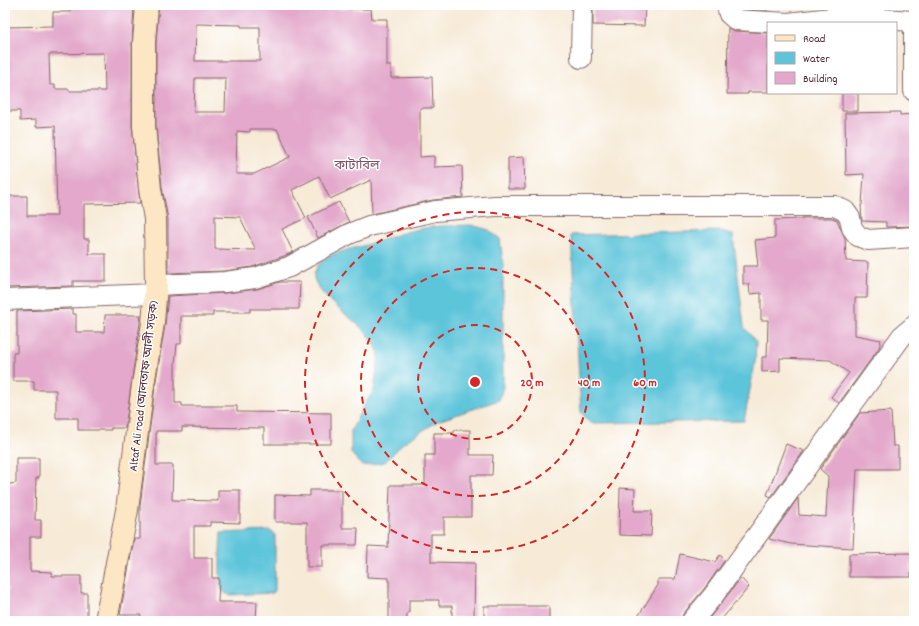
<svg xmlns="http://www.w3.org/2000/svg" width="919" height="626" viewBox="0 0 919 626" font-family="Dekko,'Noto Sans Bengali',sans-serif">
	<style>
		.water { fill: #5dc5da; stroke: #547282 }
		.building { fill: #e3a8cb; fill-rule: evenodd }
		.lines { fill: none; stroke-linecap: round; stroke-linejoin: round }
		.minor-casing { stroke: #876668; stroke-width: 22 }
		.secondary-casing { stroke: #876668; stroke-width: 24 }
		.minor { stroke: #fff; stroke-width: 20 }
		.secondary { stroke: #fce6c4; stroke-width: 22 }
		.ring { fill: none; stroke: #d62828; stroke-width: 2; stroke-dasharray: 7 5 }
		.labels { text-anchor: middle; stroke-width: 3; stroke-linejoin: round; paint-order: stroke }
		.street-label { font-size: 12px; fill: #4a1f2b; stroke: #fff }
		.neighbourhood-label { font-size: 13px; fill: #804f63; stroke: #fff }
		.centre { fill: #d62828; stroke: #fff; stroke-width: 2 }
		.ring-label { font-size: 12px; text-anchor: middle; font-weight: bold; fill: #d62828; stroke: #fff; stroke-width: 3; stroke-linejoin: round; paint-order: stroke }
	</style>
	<rect width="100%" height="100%" fill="#fff"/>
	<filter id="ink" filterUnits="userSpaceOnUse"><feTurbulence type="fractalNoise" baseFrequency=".025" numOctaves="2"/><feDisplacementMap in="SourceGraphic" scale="8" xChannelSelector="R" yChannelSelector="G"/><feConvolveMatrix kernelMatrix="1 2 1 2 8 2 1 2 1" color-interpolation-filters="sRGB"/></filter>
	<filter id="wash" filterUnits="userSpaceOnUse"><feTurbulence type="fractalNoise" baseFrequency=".012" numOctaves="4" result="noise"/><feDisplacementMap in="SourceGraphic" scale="16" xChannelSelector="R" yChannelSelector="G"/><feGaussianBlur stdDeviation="0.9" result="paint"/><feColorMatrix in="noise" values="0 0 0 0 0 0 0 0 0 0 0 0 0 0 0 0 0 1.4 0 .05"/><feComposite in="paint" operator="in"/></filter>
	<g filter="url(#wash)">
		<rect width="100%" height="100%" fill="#f7ebd8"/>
		<!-- water -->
		<path class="water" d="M471,225l18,5 11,9 3,24v124l-4,13 -61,21 -35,22 -18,19 -23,4 -11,-13v-22l12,-24 11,-17 5,-36c-9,-31 -51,-44 -64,-73 -3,-6 1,-14 6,-19 12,-11 33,-13 48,-18 17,-5 33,-12 50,-15 17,-4 35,-3 52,-4z
			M722,231l11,4 11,92 12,15 -1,21 -11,58 -154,2 -9,-11 -10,-177z
			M270,531l5,3v57l-2,2 -43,2c-4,-1 -6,-2 -8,-5 -3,-7 -2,-48 -1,-57z"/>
		<g id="blocks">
			<!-- building -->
			<path class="building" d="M70,5l47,2 1,-2h16l-2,37v84l8,77 -56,1v35h5v15h17v27h-33v5l-68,2v-92h22v20h30l-2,-90 -19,1v-7l-16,1v-10h-13l-2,-33v-51l48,-1v-14h17zM104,53l1,38h-36v-2h-14v-4h-5l-1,-31z
				M159,5h53v1l107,-1v3h19v1h33l1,10h15v47h4v12l41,-1 1,31h-13v49l14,-1v11l28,-1 1,31 -30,3 -61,14 -1,-34 -41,19 -11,-23 -27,14 14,28 -24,11 11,23 -9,4 -32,11 -28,4 -56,2v-54l-6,-32 -6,-62v-82zM196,24l45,1v2h19v34h-65zM195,78h31l-1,34h-31zM250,129h27l13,28 -36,17h-18l1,-43 13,1zM215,216l25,1 16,33 -41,-1z
				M593,5h52l-1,21 -51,-1z
				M739,5h29v5l-27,-1z
				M728,28l7,3 33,2v59h-20v2h-21z
				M842,93h16v18h-16z
				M900,112v3l14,-1v112l-28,1v-5l-24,-1 -1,-16h1l2,-31 -18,1 -1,-62z
				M524,157l1,32h-17v-31z
				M339,202l10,20 -31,16 -10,-21z
				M802,218h30l5,2 8,18 1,23 22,1 -1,36h-12v37l26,5 -2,8 -40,55 -8,-6 18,-24 -19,-13 -50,-2v13l-18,1v-15h5l1,-37h-7v-27l-11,1 -1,-10h-6v-18h15l-3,-26 20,-2v-18l27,-1z
				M280,282h20l-1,27h-49v3h-37v4h-32v28h-4l-2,20v39h7v3h55v6l94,1v31h-67v-16l-82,-1v4h-26v34h17l-1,35 46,1v-11h22v33l-30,-1v4h-16v32h18v20h7l-1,24h39l-1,19 -77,-1v1h-39l1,-6h-21l14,-76h6v-33l15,-119 10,-62 3,-29 58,-3 31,-4z
				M73,309v5h3v18h28l1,-17h36l-16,113h-14v2h-33v-12h-22v-28h-22v-9h-21v-28h4v-42z
				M891,411l2,35h5v23h-41l-4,79 -62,-4 -22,-5 29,-41 1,17 27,2 2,-41 -8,-7 40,-56z
				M454,430h16v25h23l-1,20h-21v42h-27v17h-13v28l44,1 -1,54h-22v-11h-13v-6h-30v13h-2v8h-18v-43l-22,-1 1,-31 20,1 2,-62h35v-30h9v-22h20z
				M786,444l18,7 -33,46 -4,-2z
				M16,458h23v20h-3l-1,42h6v17h-11v34l22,1v4h29v17h6v28h-80l1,-34h-3v-102l11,-2z
				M620,488l15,1 -1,22h18l-1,25 -32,-1z
				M310,490h32v38h16l-1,17h-35v22h-15v-45h-32v-27l35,1z
				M911,553v24h-62v-23z
				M680,554l35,8 5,-7 5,5 -21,29 -21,25 -2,7h-46l23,-36v-6h17z
				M741,578l8,9 -29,34h-13z
				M484,606h65v15h-65z"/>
		</g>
	</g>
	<g filter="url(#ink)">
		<use href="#blocks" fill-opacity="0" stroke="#876668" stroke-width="1"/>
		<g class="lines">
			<!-- minor casing -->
			<g class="minor-casing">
				<path id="minor" d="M727,5l2,9 7,6 52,3 44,-5h32l50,3
					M581,58l1,-53
					M914,91v-70
					M156,285l69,-3 30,-4 34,-11 60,-33 20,-8 66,-15 60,-5h340l10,5 5,7 2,10 6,8 10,4 46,-3
					M5,300l150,-6
					M692,621l21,-25 189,-260 12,-10"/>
			</g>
			<!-- secondary casing -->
			<g class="secondary-casing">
				<path id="secondary" d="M106,621l21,-111 16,-125 10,-62 3,-38 -1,-66 -5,-30 -6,-63v-84l3,-37"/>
			</g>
			<!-- minor -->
			<use href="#minor" class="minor"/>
			<!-- secondary -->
			<use href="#secondary" class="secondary"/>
		</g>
	</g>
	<!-- distance rings -->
	<g class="ring">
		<circle cx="475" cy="382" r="57"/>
		<circle cx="475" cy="382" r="114"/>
		<circle cx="475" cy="382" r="170"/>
	</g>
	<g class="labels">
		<!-- street labels -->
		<g class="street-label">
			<text transform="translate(143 386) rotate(-83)" y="4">Altaf Ali road (আলতাফ আলী সড়ক)</text>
		</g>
		<!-- neighbourhood labels -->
		<g class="neighbourhood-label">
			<text x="357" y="169">কাটাবিল</text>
		</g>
	</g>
	<circle cx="475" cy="382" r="6" class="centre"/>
	<g class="ring-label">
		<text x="532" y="386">20 m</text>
		<text x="589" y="386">40 m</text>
		<text x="645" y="386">60 m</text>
	</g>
	<!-- margin -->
	<rect width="919" height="626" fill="none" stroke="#fff" stroke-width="20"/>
	<!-- legend -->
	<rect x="767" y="22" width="130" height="72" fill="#ffffff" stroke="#b7a5aa"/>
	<rect x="775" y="35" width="20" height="6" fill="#fce6c4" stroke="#b7a5aa"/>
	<text x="803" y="42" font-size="12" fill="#4a1f2b">Road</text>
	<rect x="775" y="52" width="20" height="12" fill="#5dc5da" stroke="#b7a5aa"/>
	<text x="803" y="62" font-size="12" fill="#4a1f2b">Water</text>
	<rect x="775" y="72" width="20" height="12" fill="#e3a8cb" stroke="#b7a5aa"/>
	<text x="803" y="82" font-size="12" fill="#4a1f2b">Building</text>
</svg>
